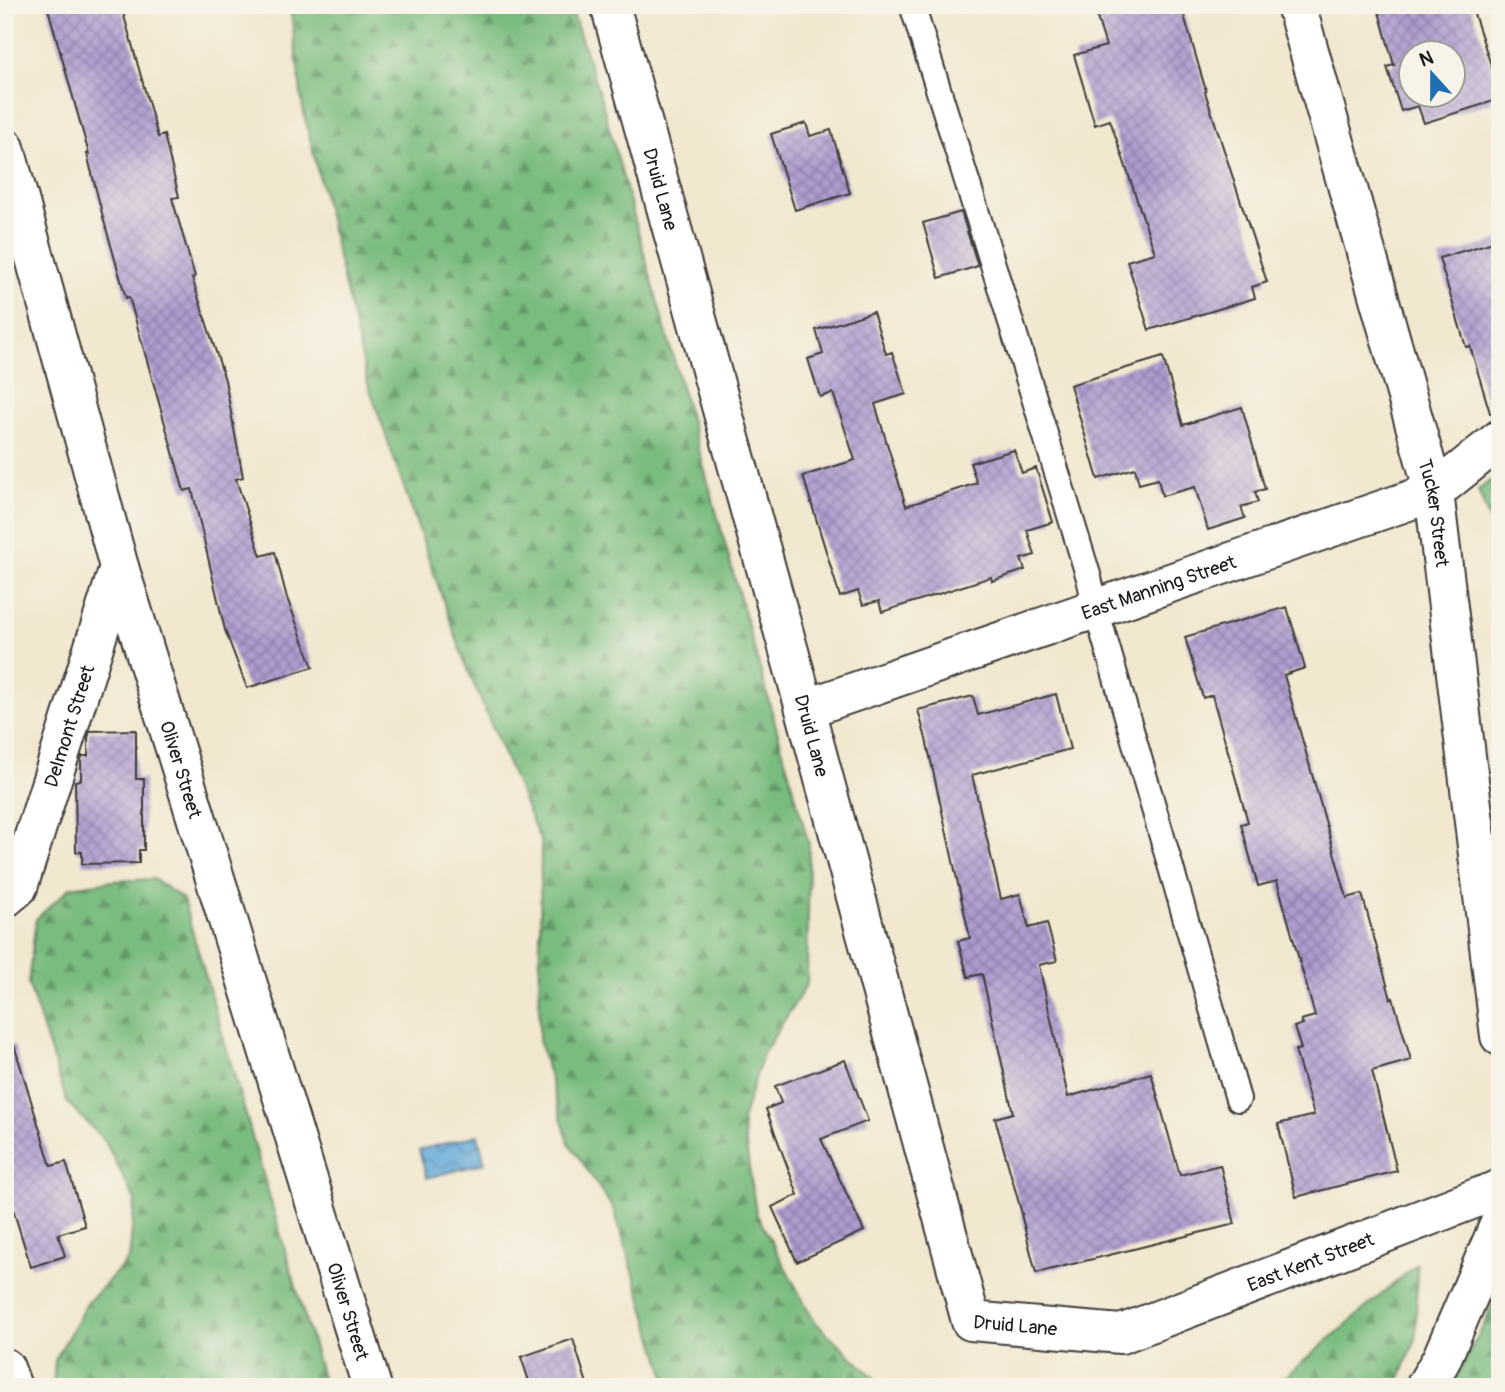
<svg xmlns="http://www.w3.org/2000/svg" width="1505" height="1392" viewBox="0 0 1505 1392" font-family="Pangolin,sans-serif">
	<style>
		.forest { fill: url(#forest-firs); stroke: #4a6c4d; stroke-width: 2 }
		.water { fill: url(#water-waves); stroke: #3e627a; stroke-width: 2 }
		.building { fill: url(#building-cross-hatch); fill-rule: evenodd }
		.lines { fill: none; stroke-linecap: round; stroke-linejoin: round }
		.lane-casing { stroke: #3c3a37; stroke-width: 28 }
		.street-casing { stroke: #3c3a37; stroke-width: 42 }
		.lane { stroke: #fff; stroke-width: 24 }
		.street { stroke: #fff; stroke-width: 38 }
		.labels { text-anchor: middle; stroke-width: 7; stroke-linejoin: round; paint-order: stroke }
		.street-label { font-size: 19px; fill: #1c1c1c; stroke: #f7f3e8 }
	</style>
	<defs>
		<pattern id="forest-firs" width="22" height="20" patternUnits="userSpaceOnUse" patternTransform="scale(1.75)"><rect width="22" height="20" fill="#79bc7e"/><path d="M5 1l3.5 6h-7zM16 11l3.5 6h-7z" fill="#629866"/></pattern>
		<pattern id="water-waves" width="16" height="10" patternUnits="userSpaceOnUse" patternTransform="scale(1.75)"><rect width="16" height="10" fill="#61a8d8"/><path d="M0 5q4-4 8 0t8 0" fill="none" stroke="#4f88ae"/></pattern>
		<pattern id="building-cross-hatch" width="8" height="8" patternUnits="userSpaceOnUse" patternTransform="scale(1.75)"><rect width="8" height="8" fill="#af9bd0"/><path d="M0 0l8 8M0 8l8-8" fill="none" stroke="#8e7ea8"/></pattern>
	</defs>
	<rect width="100%" height="100%" fill="#f7f3e8"/>
	<filter id="ink" filterUnits="userSpaceOnUse"><feTurbulence type="fractalNoise" baseFrequency=".0143" numOctaves="2"/><feDisplacementMap in="SourceGraphic" scale="14" xChannelSelector="R" yChannelSelector="G"/><feConvolveMatrix kernelMatrix="1 2 1 2 8 2 1 2 1" color-interpolation-filters="sRGB"/></filter>
	<filter id="wash" filterUnits="userSpaceOnUse"><feTurbulence type="fractalNoise" baseFrequency=".00686" numOctaves="4" result="noise"/><feDisplacementMap in="SourceGraphic" scale="28" xChannelSelector="R" yChannelSelector="G"/><feGaussianBlur stdDeviation="1.57" result="paint"/><feColorMatrix in="noise" values="0 0 0 0 0 0 0 0 0 0 0 0 0 0 0 0 0 1.4 0 .05"/><feComposite in="paint" operator="in"/></filter>
	<g filter="url(#wash)">
		<rect width="100%" height="100%" fill="#f2e7cf"/>
		<!-- forest -->
		<path class="forest" d="M290,5h280l32,97 207,743 -2,139 -44,70 -21,66 14,93 58,108 70,66h-215l-55,-177 -46,-69 -29,-101 2,-198 -76,-179 -97,-279 -65,-275z
			M1500,473v75l-22,-58z
			M154,879l29,20 142,488h-272l2,-27 32,-57 42,-44 6,-59 -30,-59 -38,-39 -39,-119 8,-64 35,-32 40,-6z
			M1417,1264l-1,75 -20,48h-130l17,-8z
			M1500,1281v106h-49l35,-66z"/>
		<!-- water -->
		<path class="water" d="M478,1135l7,28 -58,15 -8,-28z"/>
		<g id="blocks">
			<!-- building -->
			<path class="building" d="M47,5h74l37,132 6,-2 15,62 -7,1 23,79 -3,1 33,102 18,97 -7,2 25,77 14,-4 12,46 26,69 -66,21 -22,-58 -33,-141 -8,2 -55,-194 -3,1 -22,-77 -17,-67h2z
				M1093,5h88l25,86 -1,1 62,190 -15,5 3,11 -106,32 -22,-69 28,-8 -45,-133 -15,5 -21,-70 32,-9z
				M1377,5h94l29,87v7l-76,24 -6,-17 -17,5 -14,-44 7,-2zM1410,52h42v42h-42z
				M806,123l4,13 21,-6 19,63 -55,17 -24,-76z
				M961,212l17,54 -39,12 -16,-55z
				M1500,240v172l-10,1 -20,-67 -4,1 -27,-89z
				M873,312l13,42 6,-2 14,42 -31,10 31,102 71,-23 -7,-20 44,-13 8,23 14,-5 17,54 -26,8 8,25 -14,4 4,11 -33,11 -1,-4 -109,35 -3,-11 -16,4 -5,-14 -18,6 -37,-121 52,-16 -22,-67 -13,4 -12,-38 15,-5 -7,-24z
				M1163,357l20,68 59,-18 23,82 -10,3 3,10 -17,5 4,11 -37,12 -13,-43 -33,9 -4,-17 -19,5 -4,-16 -37,11 -28,-94z
				M1287,607l18,61 -21,7 63,223 15,-4 29,105 2,-1 18,62 -39,11 25,100 -101,26 -18,-73 36,-9 -19,-65 6,-1 -7,-22 9,-3 -2,-4 14,-4 -38,-135 -19,5 -17,-62 7,-2 -36,-127 -9,3 -18,-61z
				M1056,694l14,55 -98,26 29,124 19,-5 9,34 18,-5 10,38 -18,4 29,132 83,-24 29,102 40,-10 15,59 -199,49 -15,-59h1l-27,-96 18,-5 -31,-139 -14,3 -10,-36 12,-3 -44,-199 -8,-29 55,-14 5,19z
				M136,730v49h8v71h-5v13l-57,1v-12h-6l-1,-71 6,-1v-19l1,-5h6v-18l2,-7z
				M14,1045l37,121 15,-4 19,64 -27,8 7,22 -34,11 -26,-84v-136z
				M845,1060l23,61 -47,18 43,92 -67,31 -25,-55 26,-12 -32,-86 15,-6 -6,-17z
				M573,1339l15,48h-57l-10,-30z"/>
		</g>
	</g>
	<g filter="url(#ink)">
		<use href="#blocks" fill-opacity="0" stroke="#3c3a37" stroke-width="2"/>
		<g class="lines">
			<!-- lane casing -->
			<g class="lane-casing">
				<path id="lane" d="M912,5l102,327 75,246 7,31 142,490"/>
			</g>
			<!-- street casing -->
			<g class="street-casing">
				<g id="street">
					<path id="s1" d="M610,5l195,704 166,612 150,13 379,-145"/>
					<path id="s2" d="M1296,5l138,487 66,544"/>
					<path id="s3" d="M5,148l114,419 253,820"/>
					<path id="s4" d="M805,709l629,-217 66,-53"/>
					<path id="s5" d="M5,898l13,-11 101,-320"/>
					<path d="M5,1368l7,19"/>
					<path d="M1425,1387l16,-27 59,-137"/>
				</g>
			</g>
			<!-- lane -->
			<use href="#lane" class="lane"/>
			<!-- street -->
			<use href="#street" class="street"/>
		</g>
	</g>
	<g class="labels">
		<!-- street labels -->
		<g class="street-label">
			<text dy="7" stroke="none"><textPath href="#s1" startOffset="191">Druid Lane</textPath></text>
			<text dy="7" stroke="none"><textPath href="#s2" startOffset="527">Tucker Street</textPath></text>
			<text dy="7" stroke="none"><textPath href="#s4" startOffset="374">East Manning Street</textPath></text>
			<text dy="7" stroke="none"><textPath href="#s5" startOffset="186">Delmont Street</textPath></text>
			<text dy="7" stroke="none"><textPath href="#s1" startOffset="758">Druid Lane</textPath></text>
			<text dy="7" stroke="none"><textPath href="#s3" startOffset="646">Oliver Street</textPath></text>
			<text dy="7" stroke="none"><textPath href="#s1" startOffset="1718">East Kent Street</textPath></text>
			<text dy="7" stroke="none"><textPath href="#s3" startOffset="1213">Oliver Street</textPath></text>
			<text dy="7" stroke="none"><textPath href="#s1" startOffset="1409">Druid Lane</textPath></text>
		</g>
	</g>
	<!-- margin -->
	<rect width="1505" height="1392" fill="none" stroke="#f7f3e8" stroke-width="28"/>
	<!-- north arrow -->
	<g transform="translate(1432 74) rotate(339)"><circle r="33" fill="#f7f3e8" stroke="#9f9d96" stroke-width="2"/>
	<path d="M0-5L12 26L0 18L-12 26Z" fill="#1f6fb2"/>
	<text y="-10" font-size="19" font-weight="bold" text-anchor="middle" fill="#1c1c1c">N</text>
	</g>
</svg>
